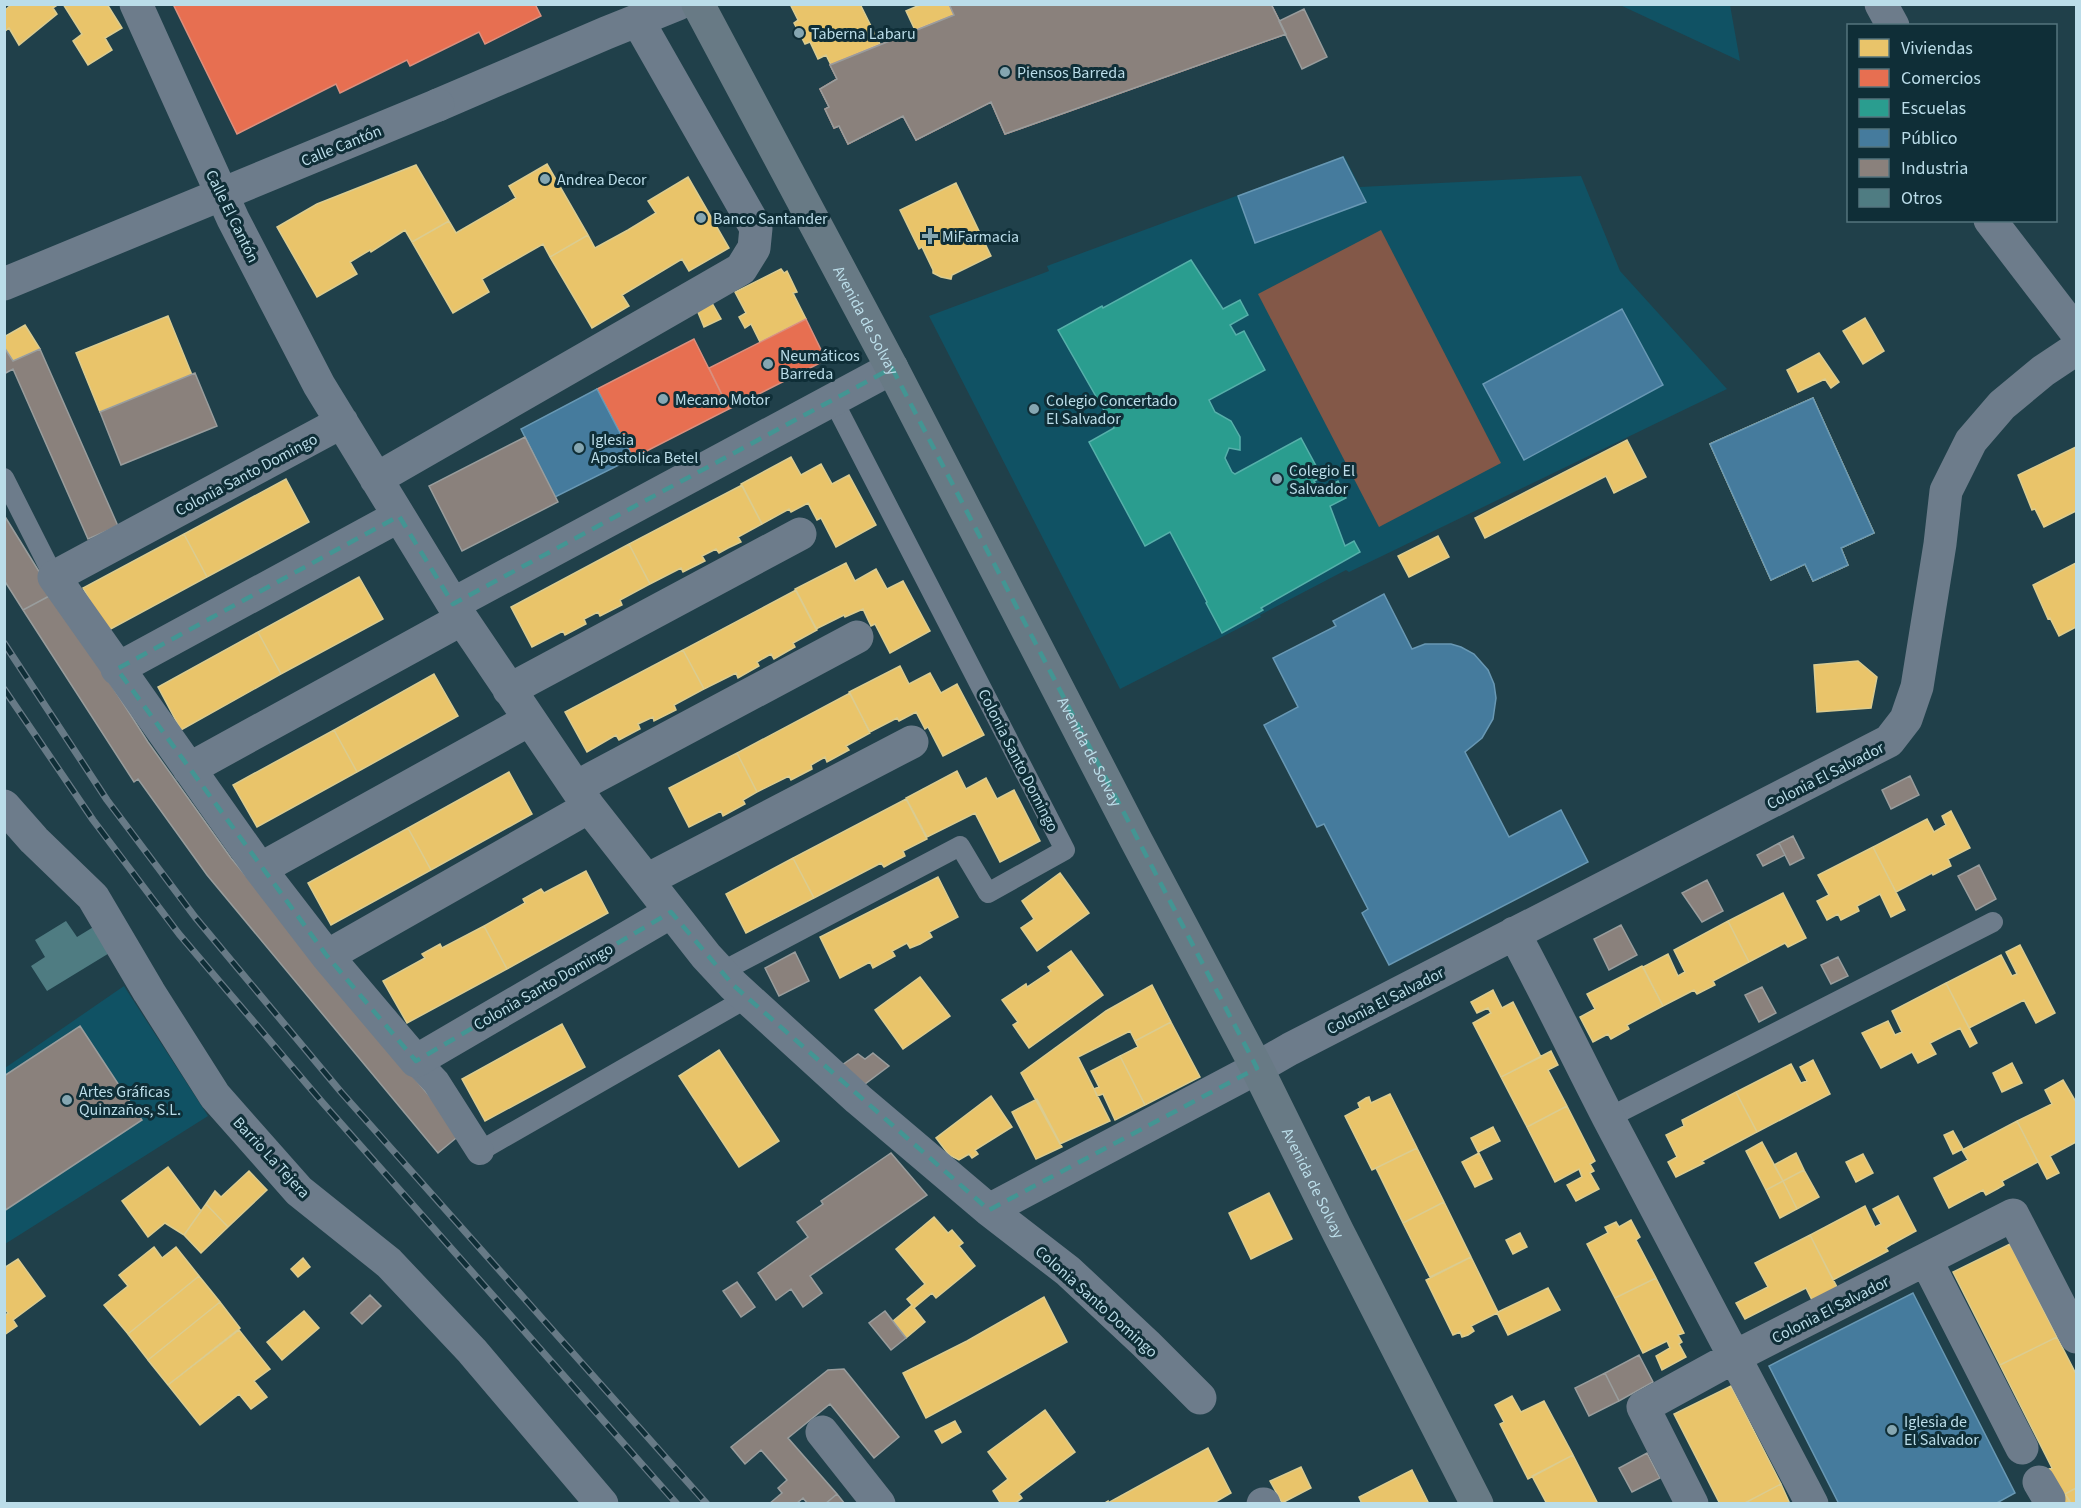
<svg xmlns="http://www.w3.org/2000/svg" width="2081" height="1508" viewBox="0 0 2081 1508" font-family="'Source Sans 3',sans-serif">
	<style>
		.built { fill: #105264 }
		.green { fill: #835848 }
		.homes { fill: #e9c46a; stroke: #dbcc90; stroke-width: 1.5 }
		.shops { fill: #e76f51; stroke: #da907f; stroke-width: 1.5 }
		.schools { fill: #2a9d8f; stroke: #56b0aa; stroke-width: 1.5 }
		.public { fill: #457b9d; stroke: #6898b4; stroke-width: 1.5 }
		.industry { fill: #8a817c; stroke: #999d9d; stroke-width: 1.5 }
		.building { fill: #4f7c82 }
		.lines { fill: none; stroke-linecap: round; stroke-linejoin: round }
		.service { stroke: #6d7c8b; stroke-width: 20 }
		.pedestrian { stroke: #6d7c8b; stroke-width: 28 }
		.minor { stroke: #6d7c8b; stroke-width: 33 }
		.trunk { stroke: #687a85; stroke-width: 33 }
		.rail-casing { stroke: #677a86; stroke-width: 7 }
		.rail { stroke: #0f2e37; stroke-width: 4.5; stroke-dasharray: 14; stroke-linecap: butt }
		.minor-bridge { stroke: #6d7c8b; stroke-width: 33 }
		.marked { fill: none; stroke: #439593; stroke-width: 4.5; stroke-dasharray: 12 8; stroke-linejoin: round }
		.poi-dot { fill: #85a6b1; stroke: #0f2e37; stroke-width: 2 }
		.labels { text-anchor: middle; stroke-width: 6; stroke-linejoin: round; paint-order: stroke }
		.poi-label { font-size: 16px; fill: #bbdde9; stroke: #0f2e37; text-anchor: start }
		.street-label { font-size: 16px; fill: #bbdde9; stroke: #0f2e37 }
	</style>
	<rect width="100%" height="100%" fill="#20404a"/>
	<!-- built -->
	<path class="built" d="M1620,5h110l10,56z
		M1344,156l16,31 221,-11 39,95 107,118 -378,183 -3,-2 -86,45 1,2 -141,72 -191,-373 120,-45 -2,-5z
		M124,986l84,130 -203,128v-176z"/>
	<!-- green -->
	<path class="green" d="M1381,230l120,233 -122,64 -121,-233z"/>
	<!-- homes -->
	<path class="homes" d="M12,4h47l-6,4 4,6 -38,31 -10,-17 -5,4v-21z
		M63,4h44l15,24 -17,10 7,12 -24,15 -15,-24 9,-7z
		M790,4h70l20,40 -49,21 -5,-10 -8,4 -8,-17 -5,2 -11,-21 4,-3z
		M949,4l5,11 -39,15 -9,-19 16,-7z
		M547,164l41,71 -38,22 -7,-13 -61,35 7,13 -36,21 -41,-71 37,-21 7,12 60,-35 -7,-12z
		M416,165l33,56 -37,21 -7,-12 -34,22 -1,-2 -20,12 7,12 -40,23 -40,-70 40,-23z
		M688,177l41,71 -40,23 -7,-12 -60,36 7,11 -37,22 -42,-71 38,-22 7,13 33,-18 28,-17 -8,-12z
		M956,183l35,73 -39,19 -1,4 -10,-2 -8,-4v-3l-11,-23 -3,2 -19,-39z
		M781,269l3,4 3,-2 10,21 -4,1 13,26 -46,23 -9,-18 -6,4 -6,-11 7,-4 -11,-21z
		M712,303l9,16 -17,8 -7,-17z
		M168,316l24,59 -92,37 -24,-59z
		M1865,318l19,33 -21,13 -20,-33z
		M25,325l15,24 -27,12 -9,-14v-10z
		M1819,353l20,29 -8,6 -6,-9 -27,13 -11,-22z
		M1813,398l61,135 -33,15 7,17 -35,16 -8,-17 -34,16 -61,-136z
		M1627,440l19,37 -32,16 -8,-17 -121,62 -10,-20z
		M2076,447v64l-32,16 -9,-18 -3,1 -14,-35z
		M791,457l10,18 20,-11 11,20 17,-9 27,50 -40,22 -15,-29 -4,2 -9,-17 -17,9 -2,-3 -27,15 -21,-40z
		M286,479l23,43 -102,55 -23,-43z
		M742,485l20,39 -24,13 3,5 -13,6 -9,5 -3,-4 -14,7 3,5 -22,11 -2,-4 -31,16 -21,-40z
		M184,534l23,43 -100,54 -24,-43z
		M1438,536l11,21 -40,20 -11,-21z
		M629,544l21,40 -30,16 2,5 -22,11 -2,-4 -14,7 2,5 -21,11 -2,-4 -31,16 -21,-40z
		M846,563l9,18 21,-12 11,20 16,-8 27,50 -40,22 -15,-29 -4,2 -8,-17 -18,8 -1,-2 -28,14 -21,-40z
		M2076,563v64l-17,9 -9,-18 -2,1 -15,-34z
		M359,577l24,42 -102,55 -23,-42z
		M796,590l21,40 -24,13 2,4 -21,12 -3,-5 -14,8 2,4 -21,12 -2,-5 -32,16 -21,-39z
		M258,632l23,42 -100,56 -23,-43z
		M683,650l21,39 -30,16 2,5 -22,11 -1,-4 -15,7 2,5 -21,11 -3,-5 -29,17 -22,-40z
		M1858,661l19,16 -6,31 -54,4 -3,-47z
		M900,666l9,18 21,-11 11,20 16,-9 27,51 -41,21 -15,-29 -3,2 -9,-17 -17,9 -2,-3 -27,14 -21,-40z
		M434,674l24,42 -101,56 -23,-42z
		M850,693l20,40 -24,13 3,4 -22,12 -2,-5 -14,8 1,4 -21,11 -2,-4 -32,16 -20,-39z
		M334,730l23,42 -100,55 -24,-42z
		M737,753l20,39 -14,8 2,4 -22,12 -2,-5 -32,16 -20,-39z
		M957,771l9,18 20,-11 11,21 17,-9 26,51 -40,21 -25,-49 -48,24 -21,-39z
		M509,772l23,42 -101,56 -23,-42z
		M906,799l21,40 -24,12 2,5 -14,7 -7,4 -3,-4 -67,35 -21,-40z
		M1951,811l19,37 -22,11 3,7 -18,9 -1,-2 -36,19 -23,-45 54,-28 7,13 12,-7 -4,-9z
		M408,828l23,42 -100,55 -23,-42z
		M1873,847l32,63 -14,7 -11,-23 -23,12 2,5 -18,9 -3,-6 -11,6 -10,-19 12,-6 -11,-20z
		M793,858l21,40 -68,35 -20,-39z
		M586,871l22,42 -101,56 -23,-43 41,-23 -2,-4 18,-10 3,4z
		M1060,873l29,40 -52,38 -16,-23 13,-9 -12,-18z
		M938,877l20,40 -29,15 3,5 -12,7 -10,4 -3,-5 -15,8 3,5 -22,12 -3,-6 -30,16 -20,-41z
		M1783,893l23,45 -18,9 -3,-4 -36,19 -21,-41z
		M1728,921l21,41 -36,19 2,4 -18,9 -3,-4 -31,16 -20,-39 25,-13 10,22 7,-4 -11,-22z
		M484,926l23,43 -100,54 -24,-42 42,-23 -3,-4 18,-10 2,4z
		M2020,945l35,68 -19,10 -12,-23 -55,28 -23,-45 55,-28 11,21 5,-2 -11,-22z
		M1071,951l32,44 -74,53 -16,-23 5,-3 -16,-22 24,-16 1,3 24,-16 -3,-4z
		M1642,966l21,40 -36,19 2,4 -18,10 -3,-5 -15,8 -13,-25 15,-8 -8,-15z
		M920,977l30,39 -47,33 -28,-39z
		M1946,983l31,60 -7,4 -10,-19 -30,15 6,11 -18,9 -6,-11 -31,16 -19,-35 26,-12 7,14 7,-3 -10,-21z
		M1152,985l19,37 -36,19 -5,-10 -52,26 32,64 -50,23 -39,-71 85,-62z
		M1493,990l9,18 11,-6 28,55 -40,20 -28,-54 18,-10 -3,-5 -11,5 -6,-11z
		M1171,1022l29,55 -55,28 -25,-49 18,-9 -3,-6z
		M562,1024l23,43 -100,54 -23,-42z
		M719,1050l60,91 -40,26 -60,-91z
		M1551,1051l7,14 -10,5 19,36 -40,21 -26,-50z
		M1120,1056l25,49 -30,15 -12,-26 -6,2 -3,-7 5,-2 -8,-16z
		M1813,1060l17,34 -73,38 -21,-40 55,-28 10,19 6,-2 -7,-14z
		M2012,1063l10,20 -20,9 -9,-19z
		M2063,1080l13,22v40l-26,14 9,17 -12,6 -30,-58 35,-17 -7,-14z
		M1736,1092l21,40 -55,29 2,2 -28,14 -8,-15 9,-5 -11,-22 18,-9 -2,-6z
		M1390,1094l27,54 -45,22 -27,-54 15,-8 -2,-5 8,-5 3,-1 2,6z
		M991,1096l21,31 -37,23 3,4 -6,4 -3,-4 -10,6 -10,-5 -13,-17z
		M1037,1099l25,48 -26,12 -24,-47z
		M1567,1106l28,55 -5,3 4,7 -4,2 9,16 -23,12 -9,-16 15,-8 -3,-8 -24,13 -28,-55z
		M2017,1121l21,41 -36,19 2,4 -7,4 -11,6 -3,-5 -34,18 -15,-30 34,-18 -6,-10z
		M1493,1127l7,14 -22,11 -7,-14z
		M1953,1131l10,18 -10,5 -9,-19z
		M1762,1142l21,39 -17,9 -20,-39z
		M1417,1148l27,54 -41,21 -27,-55z
		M1479,1153l13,26 -17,8 -13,-25z
		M1796,1153l8,17 -21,11 -9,-16z
		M1863,1154l10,19 -17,9 -10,-20z
		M168,1167l33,44 -17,24 -19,-12 -17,14 -26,-36z
		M1804,1170l15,27 -22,12 -14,-28z
		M249,1171l18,19 -39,37 -22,-23 9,-13 6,6z
		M1783,1181l14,28 -17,9 -14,-28z
		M1269,1193l23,46 -41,20 -22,-46z
		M1898,1196l18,35 -24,13 -6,4 2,3 -55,29 -23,-45 55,-29 10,21 6,-3 -8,-15z
		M1444,1202l27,55 -41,20 -27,-54z
		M206,1204l22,23 -27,26 -17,-18z
		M934,1217l14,16 4,-3 11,13 -4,3 16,20 -39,32 -4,-5 -18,15 11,14 -19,16 -13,-17 19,-16 -5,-6 18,-15 -29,-35z
		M1631,1220l9,17 -4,3 20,38 -41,20 -28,-54 21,-11 -3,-6 11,-5 3,5z
		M1520,1233l7,14 -14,7 -7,-14z
		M1810,1235l28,54 -25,13 -7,-14 -61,31 -9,-16 32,-16 -13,-24z
		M2010,1244l47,93 -57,28 -47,-93z
		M154,1247l8,11 14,-11 23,29 -71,58 -24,-29 24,-19 -9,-11z
		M1471,1257l27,55 50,-24 12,22 -52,25 -11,-22 -26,13 3,5 -6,4 -6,2 -2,-5 -7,3 -27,-55z
		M303,1258l7,9 -12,10 -7,-8z
		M18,1259l27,37 -32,24 4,6 -13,9v-19l4,-3 -4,-5v-40z
		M199,1276l21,26 -72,58 -20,-26z
		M1656,1278l28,55 -6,2 4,7 -3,2 7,13 -24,13 -6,-14 14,-8 -3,-7 -24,12 -28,-55z
		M1044,1297l23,45 -141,76 -23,-45 64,-32z
		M220,1302l20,26 -72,57 -20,-25z
		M304,1311l15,17 -37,32 -15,-18z
		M239,1330l31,39 -16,12 13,16 -16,12 -12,-15 -39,31 -32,-40z
		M2057,1337l19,37v114l-11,6 5,7 -5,3 -18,-34 5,-2 -52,-103z
		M1731,1386l50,98 -38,20h-23l-46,-90z
		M1512,1396l9,16 23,-11 29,54 -45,24 -28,-55 4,-2 -9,-17z
		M1045,1410l30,42 -56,42 3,4 -8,6h-13l-8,-13 15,-12 -20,-27z
		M955,1421l6,11 -19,11 -7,-12z
		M1208,1448l23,45 -19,11h-109l5,-3v2z
		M1573,1455l25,49h-51l-15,-28z
		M1301,1467l10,21 -29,15 -12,-22z
		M1412,1470l17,34h-67l-3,-7z
		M1781,1484l9,20h-47z
		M2076,1488v16h-5l-6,-10z"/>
	<!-- shops -->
	<path class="shops" d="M173,4h362l6,12 -56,28 -6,-12 -69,34 -3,-6 -67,33 -4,-9 -99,50z
		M949,4h322l15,30 -281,100 -14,-32 -75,38 -13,-24 -55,28 -9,-18 -5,2 -9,-19 4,-2 -9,-18 17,-10 -7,-14 124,-50z
		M806,319l20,41 -97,49 -20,-41z
		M694,339l35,70 -96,49 -36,-69z"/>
	<!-- schools -->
	<path class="schools" d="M1191,260l32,49 17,-9 8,15 -18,10 6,10 8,-4 21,39 -56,30 6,12 16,9 9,16v13l-11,-2 -4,10 7,14 3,2 66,-36 21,39 -8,4 6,10 18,-10 8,17 -16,8 15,40 9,-5 6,11 -99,56 2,2 -41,23 -16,-30 1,-1 -37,-70 -25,14 -56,-104 25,-14 -56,-98 44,-24 1,2z"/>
	<!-- public -->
	<path class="public" d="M1343,157l23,45 -111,41 -17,-47z
		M1622,309l41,76 -139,75 -41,-76z
		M597,389l36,69 -78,39 -34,-68z
		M1813,398l61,135 -33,15 7,17 -35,16 -8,-17 -34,16 -61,-136z
		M1384,594l28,55 13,-5h26l10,3 13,7 14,16 6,14 2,14 -3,21 -11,19 -17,14 44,85 52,-27 27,52 -199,103 -27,-52 6,-4 -44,-85 -7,3 -53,-102 34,-18 -25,-49 63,-32 -3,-5z
		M1913,1293l102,200 -20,11h-156l-70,-138z"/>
	<!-- industry -->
	<path class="industry" d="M949,4h322l15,30 -281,100 -14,-32 -75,38 -13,-24 -55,28 -9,-18 -5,2 -9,-19 4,-2 -9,-18 17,-10 -7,-14 124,-50z
		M1304,9l23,48 -25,12 -23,-48z
		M4,347l9,14 27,-12 78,177 -30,13 -75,-170 -9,5z
		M195,373l22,53 -96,39 -21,-53z
		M525,437l33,65 -96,49 -33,-65z
		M4,515l49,79 -30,16 -19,-30z
		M53,594l95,148 83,116 230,276 -23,19 -231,-278 -69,-96 -4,3 -111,-172z
		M1910,776l9,19 -28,14 -9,-19z
		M1793,836l11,22 -14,7 -11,-22z
		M1779,843l6,12 -22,11 -6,-11z
		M1979,865l17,34 -20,11 -18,-34z
		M1707,880l16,31 -21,11 -20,-29z
		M1621,925l16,30 -28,15 -15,-31z
		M795,952l14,29 -30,15 -14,-28z
		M1838,957l10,19 -17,8 -10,-19z
		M1762,987l14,26 -17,9 -14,-27z
		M80,1026l62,94 -138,91v-135z
		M873,1053l16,13 -24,18 -23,-19 16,-11 7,5z
		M891,1153l36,42 -117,81 12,17 -19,14 -12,-18 -15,11 -18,-27 50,-36 -11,-15 26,-18 -2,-3z
		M737,1282l18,25 -14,10 -18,-26z
		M370,1295l11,11 -19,18 -11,-11z
		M885,1311l21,27 -15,12 -22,-27z
		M1639,1355l14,27 -34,19 -14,-28z
		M844,1369l55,68 -25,21 -44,-54 -42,34 49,56 -12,10h-17l-5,-6 -7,6h-27l13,-11 -4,-5 9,-8 -26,-30 -16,14 -14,-17 97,-77z
		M1605,1373l14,28 -30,15 -14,-28z
		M1647,1453l13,25 -28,14 -13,-24z
		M837,1494l8,10h-20z"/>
	<!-- building -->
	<path class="building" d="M66,921l11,16 18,-11 16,26 -64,39 -16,-25 14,-9 -10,-17z"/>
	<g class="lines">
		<!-- service -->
		<path class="service" d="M4,478l50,99
			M721,972l239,-126 28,47 77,-43 -232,-450
			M1608,1118l385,-196
			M480,1151l267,-153"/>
		<!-- pedestrian -->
		<path class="pedestrian" d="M416,1061l20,21 44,69"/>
		<!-- minor -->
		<path class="minor" d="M136,4l97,215 86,166 143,234 127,188 117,149 27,29 125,114 131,111 79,61 78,73 54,54
			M1881,4l12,22
			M438,105l168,-72 72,-29
			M1990,220l86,112
			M342,422l-288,155 206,292 67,87 89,105 255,-149
			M376,479l365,-210 13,-21 2,-20 -118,-207
			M453,604l439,-236
			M117,669l282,-153
			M509,690l291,-156
			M189,769l273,-150
			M576,787l281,-150
			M4,806l30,34 59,57 56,95 66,104 84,95 90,72 83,88 130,153
			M260,869l269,-149
			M647,880l265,-138
			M1514,933c33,61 63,124 95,186 67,128 136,256 203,385
			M327,956l262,-149
			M989,1210l268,-142 33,-19 599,-308 17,-22 11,-32 23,-143 6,-53 25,-50 31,-36 41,-34 33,-22
			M1926,1260l96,188
			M822,1432l57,72
			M2039,1482l10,17
			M1263,1504h1
			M1692,1504l-49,-97 91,-50 279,-142 63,122"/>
		<!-- trunk -->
		<path class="trunk" id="s1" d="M698,4l194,364 244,472 121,228 81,164 139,272"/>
		<!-- rail casing -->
		<g class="rail-casing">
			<path id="rail" d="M4,643l103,157 88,117 146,175 366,412
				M4,689l89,131 86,114 143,168 355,402"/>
		</g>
		<!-- rail -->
		<use href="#rail" class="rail"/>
		<!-- minor-bridge -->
		<path class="minor-bridge" d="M4,284l434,-179"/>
	</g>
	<!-- marked area -->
	<path class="marked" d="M892,368l365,700 -268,142 -256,-225 -62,-73 -255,149 -89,-105 -210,-287 282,-153 54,88z"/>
	<!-- markers -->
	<g class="poi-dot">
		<circle cx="799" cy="33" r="6"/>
		<circle cx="1005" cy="72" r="6"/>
		<circle cx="545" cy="179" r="6"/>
		<circle cx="701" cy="218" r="6"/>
		<path d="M927 227h6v6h6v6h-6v6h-6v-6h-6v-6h6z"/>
		<circle cx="768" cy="364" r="6"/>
		<circle cx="663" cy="399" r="6"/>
		<circle cx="1034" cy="409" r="6"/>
		<circle cx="579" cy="448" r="6"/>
		<circle cx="1277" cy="479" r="6"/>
		<circle cx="67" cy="1100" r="6"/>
		<circle cx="1892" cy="1430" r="6"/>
	</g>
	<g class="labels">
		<!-- poi labels -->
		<g class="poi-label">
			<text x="811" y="39">Taberna Labaru</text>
			<text x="1017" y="78">Piensos Barreda</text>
			<text x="557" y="185">Andrea Decor</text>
			<text x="713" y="224">Banco Santander</text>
			<text x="942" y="242">MiFarmacia</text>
			<text x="780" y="361">Neumáticos<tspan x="780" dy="18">Barreda</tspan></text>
			<text x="675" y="405">Mecano Motor</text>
			<text x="1046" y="406">Colegio Concertado<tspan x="1046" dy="18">El Salvador</tspan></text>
			<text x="591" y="445">Iglesia<tspan x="591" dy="18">Apostolica Betel</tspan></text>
			<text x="1289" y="476">Colegio El<tspan x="1289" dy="18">Salvador</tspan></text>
			<text x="79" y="1097">Artes Gráficas<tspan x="79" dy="18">Quinzaños, S.L.</tspan></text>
			<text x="1904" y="1427">Iglesia de<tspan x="1904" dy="18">El Salvador</tspan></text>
		</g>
		<!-- street labels -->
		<g class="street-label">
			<text transform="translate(341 145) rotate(-22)" y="6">Calle Cantón</text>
			<text transform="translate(233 216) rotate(64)" y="6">Calle El Cantón</text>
			<text dy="6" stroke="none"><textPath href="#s1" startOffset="358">Avenida de Solvay</textPath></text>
			<text transform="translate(246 474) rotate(-28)" y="6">Colonia Santo Domingo</text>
			<text dy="6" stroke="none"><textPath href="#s1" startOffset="844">Avenida de Solvay</textPath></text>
			<text transform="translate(1019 760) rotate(63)" y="6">Colonia Santo Domingo</text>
			<text transform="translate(1825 775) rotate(-27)" y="6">Colonia El Salvador</text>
			<text transform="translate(543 986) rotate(-30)" y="6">Colonia Santo Domingo</text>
			<text transform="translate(1385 1000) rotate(-27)" y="6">Colonia El Salvador</text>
			<text transform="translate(272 1157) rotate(47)" y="6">Barrio La Tejera</text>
			<text dy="6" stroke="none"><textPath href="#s1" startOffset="1330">Avenida de Solvay</textPath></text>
			<text transform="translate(1097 1301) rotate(42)" y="6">Colonia Santo Domingo</text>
			<text transform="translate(1830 1309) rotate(-27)" y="6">Colonia El Salvador</text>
		</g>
	</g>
	<!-- border -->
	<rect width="2081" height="1508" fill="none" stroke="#bbdde9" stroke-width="12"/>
	<!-- legend -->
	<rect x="1847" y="24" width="210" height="198" fill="#0f2e37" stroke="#54747e" stroke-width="1.5"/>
	<rect x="1859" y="39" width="30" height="18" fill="#e9c46a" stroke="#54747e" stroke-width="1.5"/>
	<text x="1901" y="54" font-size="18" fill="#bbdde9">Viviendas</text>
	<rect x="1859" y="69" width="30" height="18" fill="#e76f51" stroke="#54747e" stroke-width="1.5"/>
	<text x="1901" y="84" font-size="18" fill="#bbdde9">Comercios</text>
	<rect x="1859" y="99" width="30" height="18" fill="#2a9d8f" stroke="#54747e" stroke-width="1.5"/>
	<text x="1901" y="114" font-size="18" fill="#bbdde9">Escuelas</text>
	<rect x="1859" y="129" width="30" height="18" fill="#457b9d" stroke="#54747e" stroke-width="1.5"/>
	<text x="1901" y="144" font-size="18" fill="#bbdde9">Público</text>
	<rect x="1859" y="159" width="30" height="18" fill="#8a817c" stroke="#54747e" stroke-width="1.5"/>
	<text x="1901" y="174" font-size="18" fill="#bbdde9">Industria</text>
	<rect x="1859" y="189" width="30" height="18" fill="#4f7c82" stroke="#54747e" stroke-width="1.5"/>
	<text x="1901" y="204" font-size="18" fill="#bbdde9">Otros</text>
</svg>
